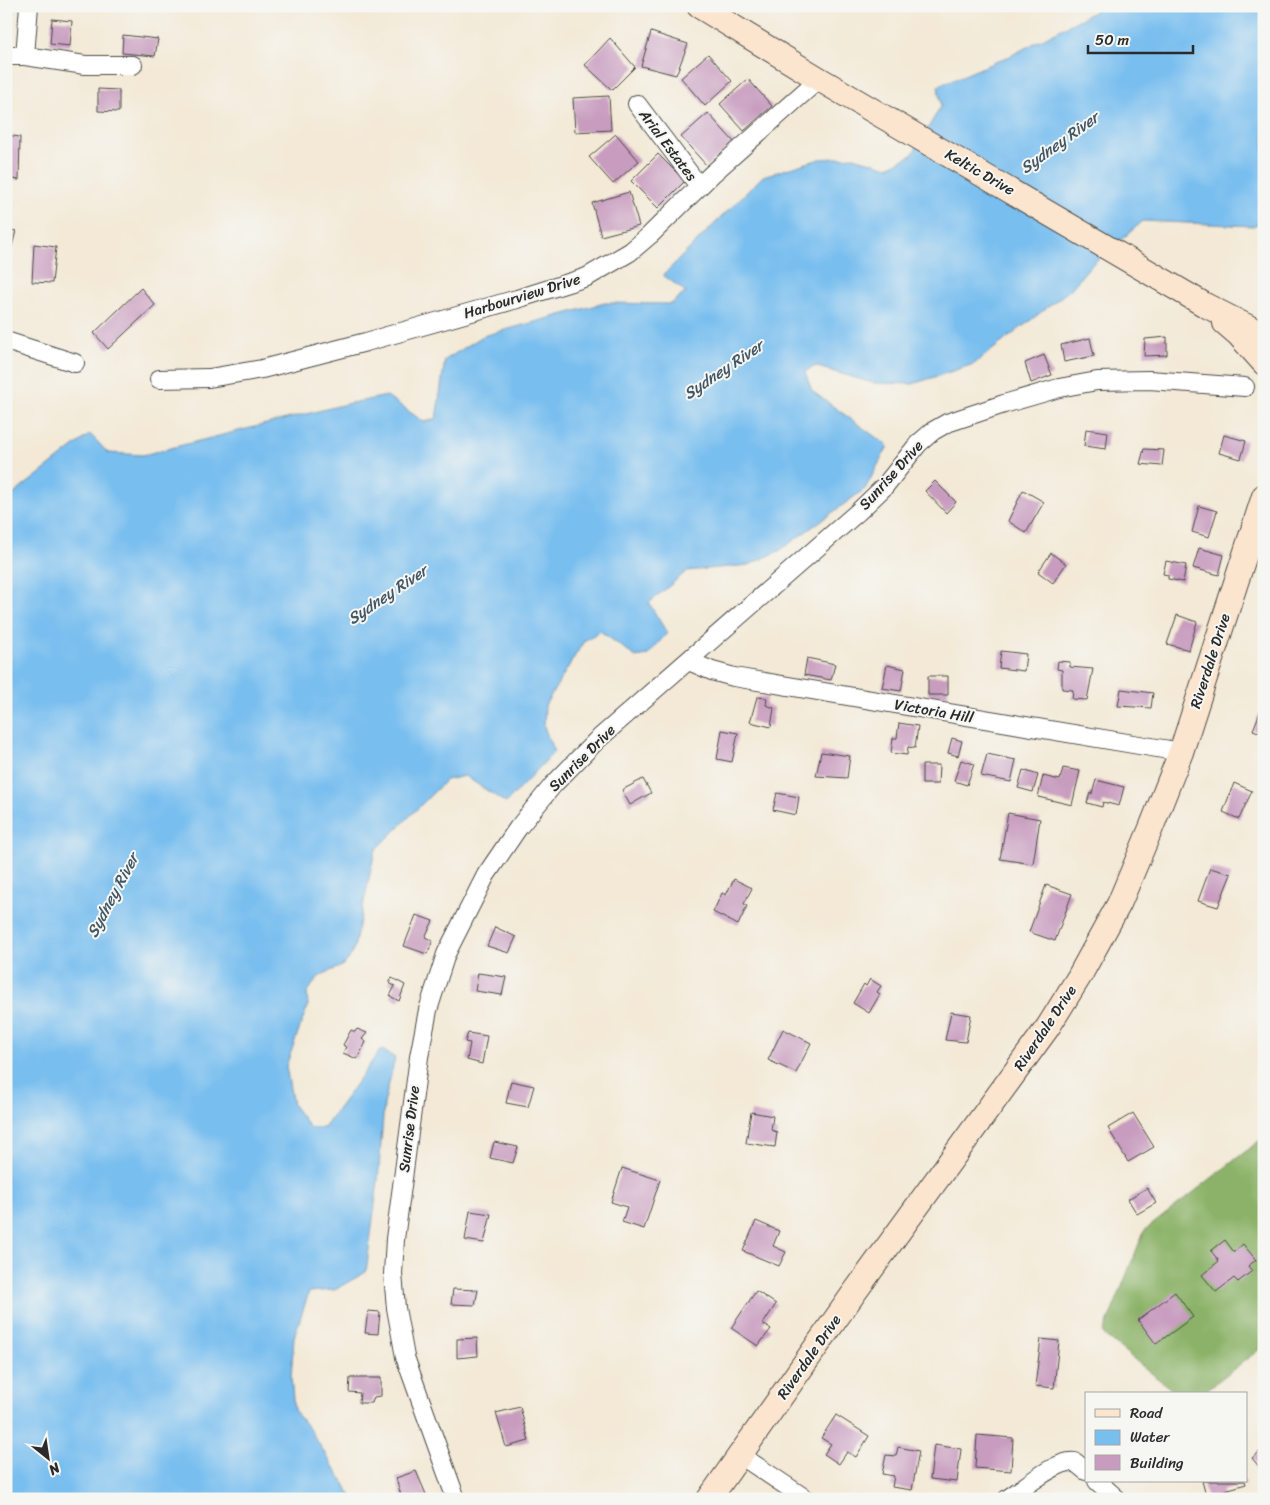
<svg xmlns="http://www.w3.org/2000/svg" width="1270" height="1505" viewBox="0 0 1270 1505" font-family="Sriracha,sans-serif">
	<style>
		.forest { fill: #8bb267; stroke: #5b6e49 }
		.water { fill: #78beef; stroke: #52748d }
		.building { fill: #c89cbf }
		.lines { fill: none; stroke-linecap: round; stroke-linejoin: round }
		.street-casing { stroke: #494845; stroke-width: 20 }
		.secondary-casing { stroke: #494845; stroke-width: 26 }
		.street { stroke: #fff; stroke-width: 18 }
		.secondary { stroke: #fce5cf; stroke-width: 24 }
		.labels { text-anchor: middle; stroke-width: 4; stroke-linejoin: round; paint-order: stroke }
		.street-label { font-size: 15px; fill: #2b2b2b; stroke: #f6f6f2 }
		.water-label { font-size: 16px; font-style: italic; fill: #425766; stroke: #f6f6f2 }
	</style>
	<rect width="100%" height="100%" fill="#f6f6f2"/>
	<filter id="ink" filterUnits="userSpaceOnUse"><feTurbulence type="fractalNoise" baseFrequency=".02" numOctaves="2"/><feDisplacementMap in="SourceGraphic" scale="10" xChannelSelector="R" yChannelSelector="G"/><feConvolveMatrix kernelMatrix="1 2 1 2 8 2 1 2 1" color-interpolation-filters="sRGB"/></filter>
	<filter id="wash" filterUnits="userSpaceOnUse"><feTurbulence type="fractalNoise" baseFrequency=".0096" numOctaves="4" result="noise"/><feDisplacementMap in="SourceGraphic" scale="20" xChannelSelector="R" yChannelSelector="G"/><feGaussianBlur stdDeviation="1.12" result="paint"/><feColorMatrix in="noise" values="0 0 0 0 0 0 0 0 0 0 0 0 0 0 0 0 0 1.4 0 .05"/><feComposite in="paint" operator="in"/></filter>
	<g filter="url(#wash)">
		<rect width="100%" height="100%" fill="#f3e9d6"/>
		<!-- forest -->
		<path class="forest" d="M1264,1137v209l-63,48h-24l-74,-60 41,-103z"/>
		<!-- water -->
		<path class="water" d="M1105,6h159v214l-10,6 -111,-5 -54,46 -18,22 -97,75 -61,20 -40,-1 -59,-17 -9,6 7,19 76,55 -23,43 -86,62 -30,14 -62,6 -38,32 18,30 -19,22 -12,2 -36,-26 -16,10 -39,64 -1,22 10,25 -48,51 -41,-27 -19,4 -71,71 -21,97c-9,22 -14,17 -32,27 -6,3 -11,13 -15,18l1,12 -22,61 7,39 17,23h14l57,-79 14,9 -11,46 -6,77 -12,91 -32,18 -25,2 -15,45 -3,40 3,33 16,20 44,69h-348v-999l84,-66 18,19 35,2 203,-51 41,-8 37,26 12,-3 9,-59 38,-24 122,-33 66,1 15,-12 -23,-17 100,-99 57,-17 34,-2 34,10 24,-12 29,-49 -3,-20 74,-31z"/>
		<g id="blocks">
			<!-- building -->
			<path class="building" d="M52,19l20,2 -2,25 -20,-2z
				M651,32l37,12 -12,31 -35,-9z
				M123,35l35,4 -3,17 -33,-3z
				M610,38l25,29 -23,23 -27,-25z
				M708,54l24,27 -27,25 -24,-28z
				M748,79l24,27 -28,25 -24,-27z
				M98,89l21,1v22l-21,-1z
				M609,96l2,34 -36,2 -2,-34z
				M708,113l26,29 -27,24 -26,-29z
				M616,134l23,27 -26,23 -24,-27z
				M6,135l14,2 -1,43 -13,-2z
				M658,154l27,27 -27,27 -27,-27z
				M629,192l10,34 -38,10 -9,-33z
				M6,229l10,2 -9,34h-1z
				M34,244l22,3 -4,36 -20,-1z
				M141,288l14,17 -47,44 -14,-16z
				M1167,337v18l-23,1 1,-17z
				M1090,338l4,18 -30,6 -3,-17z
				M1044,355l8,20 -21,8 -6,-20z
				M1086,429l22,3 -2,17 -22,-3z
				M1224,435l22,6 -5,18 -22,-6z
				M1144,449l20,1 -2,16 -22,-2z
				M935,481l21,21 -10,11 -21,-22z
				M1023,490l21,12 -18,31 -18,-12z
				M1199,506l18,5 -8,26 -17,-5z
				M1199,548l25,7 -5,20 -26,-7z
				M1051,553l15,11 -13,19 -15,-11z
				M1166,561l20,4 -3,17 -15,-3v-4l-5,-1z
				M1177,615l20,7 -8,28 -22,-6z
				M1001,651l25,3 -2,17 -25,-3z
				M807,658l28,6 -4,16 -27,-5z
				M1058,661l12,1v5l23,2 -6,31 -15,-1 1,-9 -11,-1v-19l-5,-1z
				M887,665l18,4 -4,22 -19,-3z
				M928,676h20v19h-20z
				M1121,689l32,4 -2,15 -33,-2z
				M757,697l10,1 -1,7 8,3 -3,19 -21,-5z
				M1264,702v32l-11,-4z
				M899,723l19,3 -3,22 -7,-1 -1,8 -16,-2 2,-15h4z
				M722,730l16,3 -6,29 -15,-3z
				M952,738l10,3 -4,15 -10,-3z
				M821,752l29,4 -3,22 -31,-2z
				M987,754l29,6 -5,22 -30,-6z
				M961,760l13,4 -7,21 -13,-4z
				M922,765h17l-1,19h-16z
				M1063,768l17,3 -8,34 -34,-8 5,-21 17,4z
				M1023,770l15,5 -5,17 -15,-4z
				M643,779l8,14 -21,12 -8,-15z
				M1096,780l28,7 -5,19 -16,-4 -1,5 -15,-4 3,-10 2,1z
				M1234,783l18,8 -13,28 -16,-7z
				M777,793l22,4 -3,18 -23,-5z
				M1008,813l32,6 -7,45 -33,-5z
				M1210,868l21,6 -13,33 -20,-6z
				M734,879l18,9 -8,16 3,2 -9,19 -25,-13 9,-19 4,2z
				M1046,885l26,9 -17,47 -26,-9z
				M416,915l17,6 -8,16 8,4 -6,13 -23,-8z
				M495,927l21,10 -7,16 -22,-7z
				M478,973l28,4 -4,18 -27,-4z
				M392,978l13,7 -6,16 -9,-5 5,-10 -6,-3z
				M870,979l11,7 -4,6 3,2 -11,19 -16,-10 11,-19 2,2z
				M951,1012l20,3 -5,27 -21,-2z
				M357,1029l10,4 -5,6 4,3 -9,17 -14,-6 3,-6 -3,-2 8,-15 4,2z
				M783,1029l28,14 -15,30 -28,-13z
				M468,1033l19,3 -5,28 -15,-4 3,-17 -5,-1z
				M511,1081l23,5 -6,21 -22,-4z
				M751,1112l22,4 -2,14 6,2 -2,15 -29,-4z
				M1133,1113l21,34 -26,15 -20,-34z
				M494,1142l24,5 -5,16 -23,-5z
				M622,1168l38,12 -16,49 -22,-7 5,-15 -16,-5z
				M1147,1188l9,15 -19,11 -9,-15z
				M470,1211l21,3 -7,29 -19,-3z
				M756,1221l23,10 -6,15 13,6 -7,14 -36,-15z
				M1225,1240l9,12 9,-8 13,16 -8,6 4,5 -14,11 -4,-4 -18,14 -14,-17 17,-14 -8,-10z
				M453,1289l25,1 -3,15 -24,-1z
				M756,1291l20,13 -13,20 8,5 -13,17 -27,-18z
				M1175,1292l18,25 -37,27 -18,-24z
				M368,1311l12,1 -2,22 -13,-1z
				M477,1338l1,18 -21,2v-19z
				M1041,1339l18,2 -5,47 -19,-2z
				M350,1378h31v18l-7,1 -2,6h-13l1,-10 -11,-1z
				M520,1407l9,34 -23,6 -10,-34z
				M836,1415l33,21 -13,21 -9,-5 -8,12 -15,-10 7,-10 -10,-6z
				M977,1435l36,3 -2,33 -36,-3z
				M934,1445l27,4 -4,33 -27,-3z
				M898,1447l21,4 -7,39 -20,-3 2,-11 -12,-2 4,-19 10,1z
				M1264,1448v25l-12,-15z
				M416,1471l12,28h-26l-6,-21z
				M1202,1481h43l1,3 -24,7 2,8h-17z
				M604,1496l21,1v2h-22z"/>
		</g>
	</g>
	<g filter="url(#ink)">
		<use href="#blocks" fill-opacity="0" stroke="#494845" stroke-width="1"/>
		<g class="lines">
			<!-- street casing -->
			<g class="street-casing">
				<path id="street" d="M6,56h19l60,9h48
					M25,56l4,-50
					M637,104l62,82
					M6,341l69,22
					M159,379l50,-1 53,-9 104,-27 151,-43 70,-22 43,-25 20,-17 62,-61 107,-95
					M689,661l23,10 22,6 447,75
					M740,1455l66,44
					M1097,1481l20,18
					M456,1499l-51,-142 -9,-49 -3,-34 2,-35 24,-182 9,-47 18,-56 40,-79 32,-47 35,-43 43,-44 263,-230 25,-24 34,-43 15,-13 14,-8 57,-19 55,-16 38,-7 52,-1 96,7
					M1007,1499c16,-10 50,-40 68,-37l11,9"/>
			</g>
			<!-- secondary casing -->
			<g class="secondary-casing">
				<path id="secondary" d="M699,6l120,73 386,226 59,30
					M1225,323l14,12 25,28
					M709,1499l145,-206 194,-266 31,-50 40,-73 32,-76 30,-76 83,-256"/>
			</g>
			<!-- street -->
			<use href="#street" class="street"/>
			<!-- secondary -->
			<use href="#secondary" class="secondary"/>
		</g>
	</g>
	<g class="labels">
		<!-- street labels -->
		<g class="street-label">
			<text transform="translate(668 145) rotate(53)" y="5">Arial Estates</text>
			<text transform="translate(980 172) rotate(30)" y="5">Keltic Drive</text>
			<text transform="translate(522 296) rotate(-17)" y="5">Harbourview Drive</text>
			<text transform="translate(891 475) rotate(-48)" y="5">Sunrise Drive</text>
			<text transform="translate(1210 661) rotate(-72)" y="5">Riverdale Drive</text>
			<text transform="translate(934 711) rotate(10)" y="5">Victoria Hill</text>
			<text transform="translate(582 758) rotate(-45)" y="5">Sunrise Drive</text>
			<text transform="translate(1045 1028) rotate(-56)" y="5">Riverdale Drive</text>
			<text transform="translate(409 1129) rotate(-83)" y="5">Sunrise Drive</text>
			<text transform="translate(809 1357) rotate(-55)" y="5">Riverdale Drive</text>
		</g>
		<!-- water labels -->
		<g class="water-label">
			<text transform="translate(1059 142) rotate(-36)" y="6">Sydney River</text>
			<text transform="translate(723 369) rotate(-34)" y="6">Sydney River</text>
			<text transform="translate(387 594) rotate(-34)" y="6">Sydney River</text>
			<text transform="translate(112 895) rotate(-62)" y="6">Sydney River</text>
		</g>
	</g>
	<!-- margin -->
	<rect width="1270" height="1505" fill="none" stroke="#f6f6f2" stroke-width="25"/>
	<!-- legend -->
	<rect x="1085" y="1392" width="162" height="90" fill="#f6f6f2" stroke="#a5a5a2"/>
	<rect x="1095" y="1409" width="25" height="8" fill="#fce5cf" stroke="#a5a5a2"/>
	<text x="1130" y="1418" font-size="15" fill="#2b2b2b">Road</text>
	<rect x="1095" y="1430" width="25" height="15" fill="#78beef" stroke="#a5a5a2"/>
	<text x="1130" y="1442" font-size="15" fill="#2b2b2b">Water</text>
	<rect x="1095" y="1455" width="25" height="15" fill="#c89cbf" stroke="#a5a5a2"/>
	<text x="1130" y="1468" font-size="15" fill="#2b2b2b">Building</text>
	<!-- north arrow -->
	<g transform="translate(48 1458) rotate(150)" stroke="#f6f6f2" stroke-width="4" paint-order="stroke">
	<path d="M0-4L9 19L0 12L-9 19Z" fill="#2b2b2b"/>
	<text y="-8" font-size="14" font-weight="bold" text-anchor="middle" fill="#2b2b2b">N</text>
	</g>
	<!-- scale -->
	<path d="M1088 45v8h105v-8" fill="none" stroke="#2b2b2b" stroke-width="2.5"/>
	<text x="1095" y="45" font-size="15" fill="#2b2b2b" stroke="#f6f6f2" stroke-width="4" paint-order="stroke">50 m</text>
</svg>
